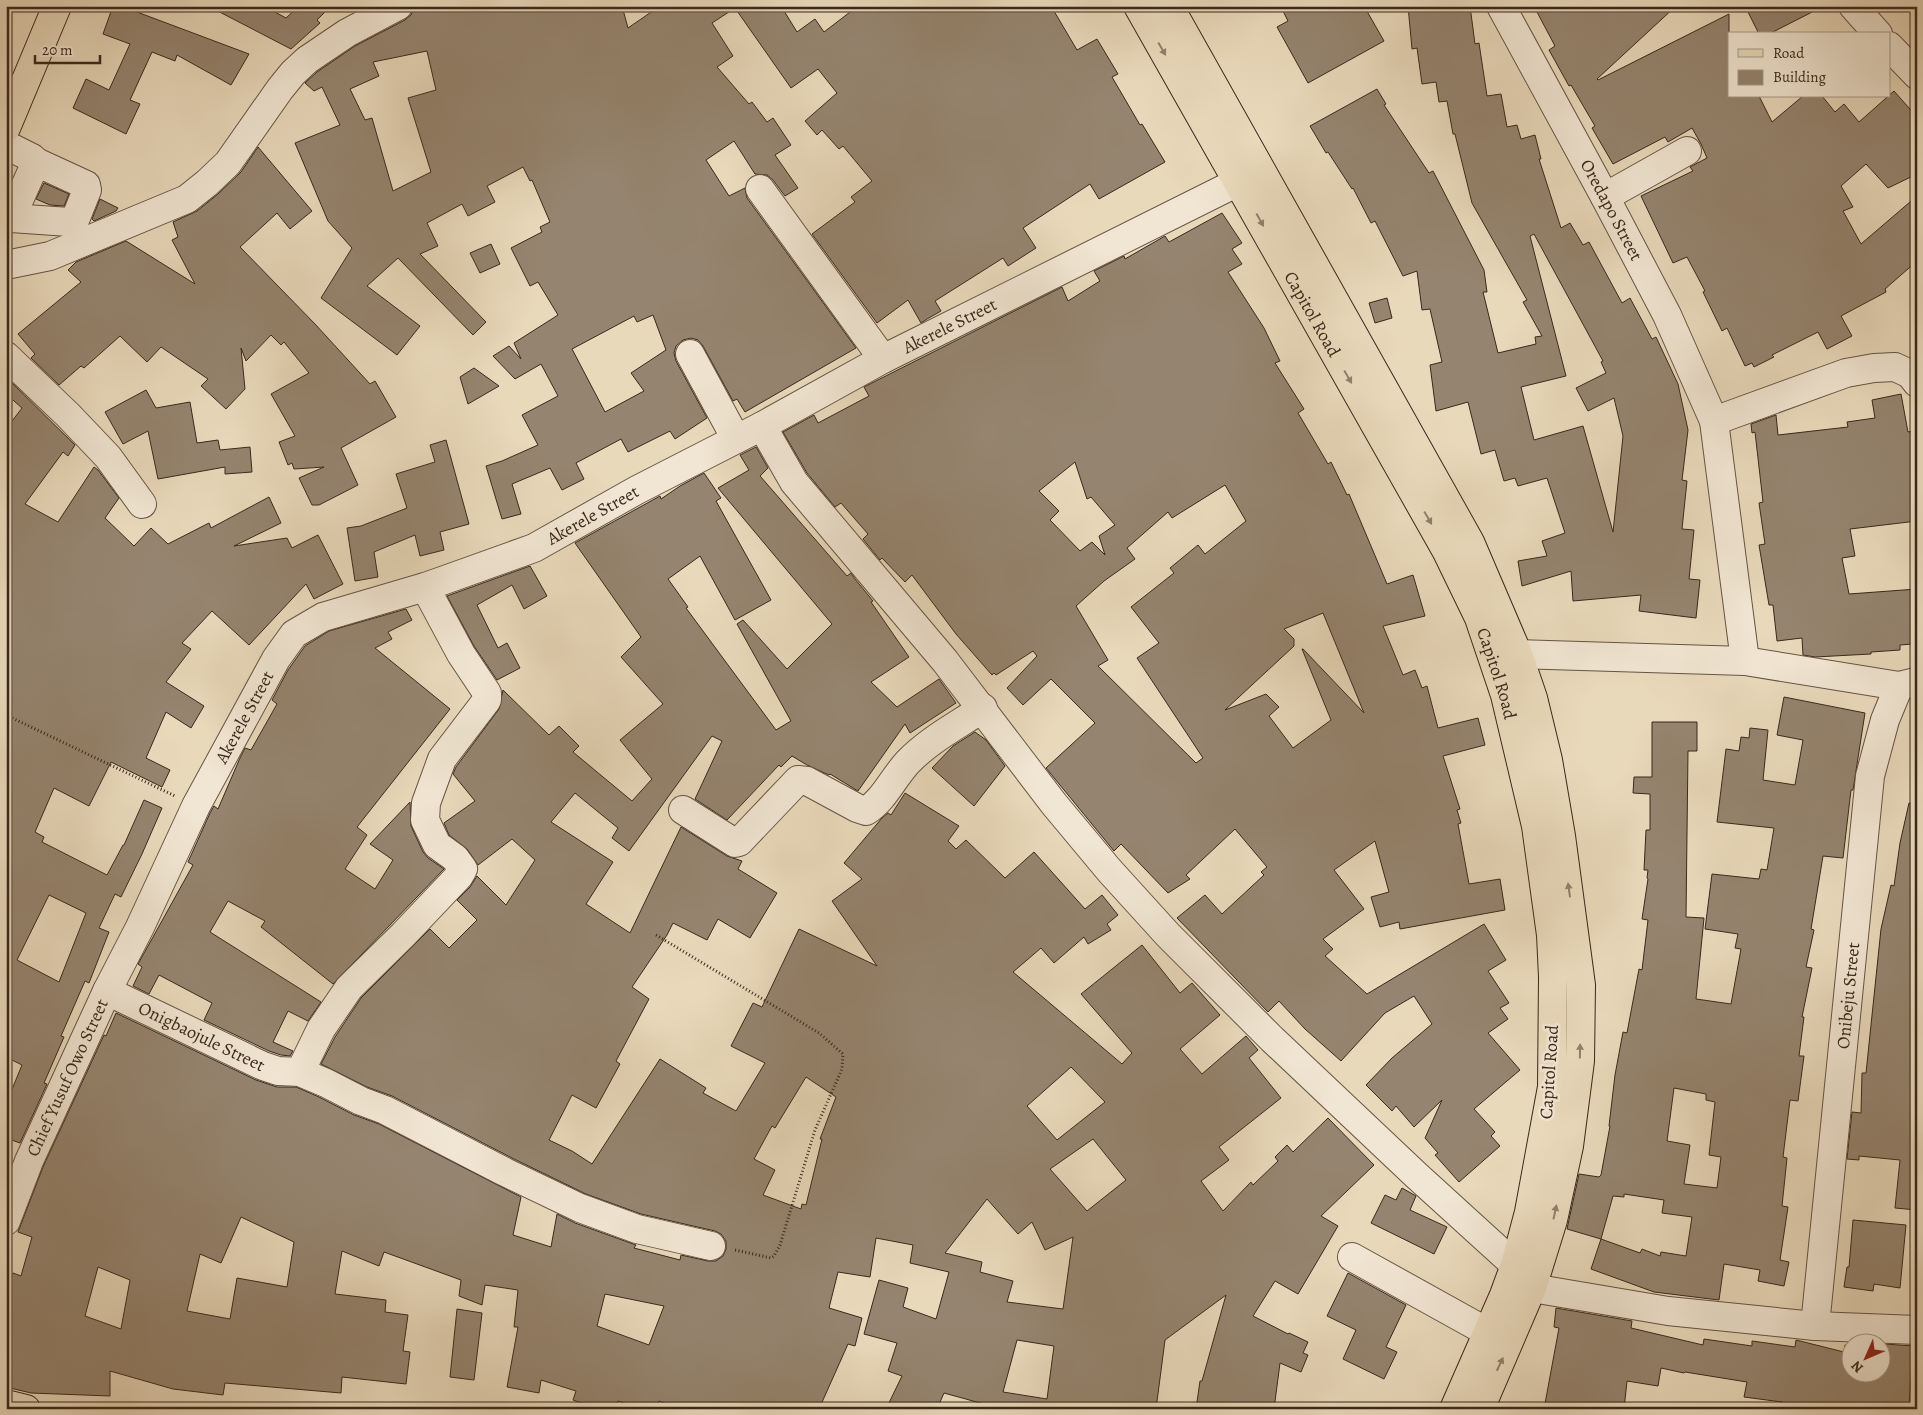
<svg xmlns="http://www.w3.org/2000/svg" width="1923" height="1415" viewBox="0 0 1923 1415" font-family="Alegreya,serif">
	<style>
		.building { fill: #95846f; stroke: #3a281c; fill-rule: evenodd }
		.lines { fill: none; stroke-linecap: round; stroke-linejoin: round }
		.minor-casing { stroke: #665444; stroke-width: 30 }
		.major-casing { stroke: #3a281c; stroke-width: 30 }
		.path { stroke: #3a281c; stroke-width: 3; stroke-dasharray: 1 2.5; stroke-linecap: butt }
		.minor { stroke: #f1e6d3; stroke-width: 28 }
		.major { stroke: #e9d9bb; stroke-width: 28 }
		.oneway { fill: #92806c }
		.labels { text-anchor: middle; stroke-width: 5; stroke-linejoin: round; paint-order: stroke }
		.street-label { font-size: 18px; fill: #3a281c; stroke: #f1e6d3 }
	</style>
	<rect width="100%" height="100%" fill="#e9d9bb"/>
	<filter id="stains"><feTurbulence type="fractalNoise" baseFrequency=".004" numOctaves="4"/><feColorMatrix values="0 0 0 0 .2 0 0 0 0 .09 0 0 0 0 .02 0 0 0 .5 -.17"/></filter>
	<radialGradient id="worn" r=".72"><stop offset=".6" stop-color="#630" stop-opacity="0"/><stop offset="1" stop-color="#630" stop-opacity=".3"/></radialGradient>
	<!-- building -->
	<path class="building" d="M113,6h8l128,48 -18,31 -54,-30 -2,6 -23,-9 -22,48 10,4 -14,30 -53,-26 13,-29 23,11 21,-46 -27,-10z
		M208,6h56l22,12 13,-12h32l-14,14 3,3 -29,26z
		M416,6h206l6,22 32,-22h121l16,26 18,-13 9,13 34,-26h193l26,44 20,-11 21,35 -6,3 28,48 2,-1 23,38 -66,37 -9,-15 -67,44 13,20 -28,18 -5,-8 -68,43 6,10 -14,8 -6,4 -13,-23 -31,23 -65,-89 43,-32 -4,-5 21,-16 -29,-35 -4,3 -17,-19 -5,5 -12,-14 32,-28 -19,-24 -27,19 -56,-80 -23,15 21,33 -16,11 32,37 3,-2 15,20 6,-4 18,27 -16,10 23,33 -13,8 -12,-16 -6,-5 -12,-1 -21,-33 -28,19 23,36 16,-8 2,10 109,150 -111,64 -8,-13 -4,2 -30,-55 -5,-6 -7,-2 -8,2 -7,6 -2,7 2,8 31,57 -32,21 -5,-8 -42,21 -7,-13 -45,24 8,16 -22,11 -12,-22 -38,16 9,30 -19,5 -16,-53 16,-5 36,-16 -16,-30 36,-19 -17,-32 -26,15 -22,-23 16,-10 12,13 -7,-16 44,-28 -20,-33 -8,4 -19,-38 31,-16 -2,-5 10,-5 -18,-42 -2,1 -7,-14 -36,19 8,16 -27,14 -6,-12 -35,19 11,23 -18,8 66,68 -13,13 -75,-77 -31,28 53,40 -23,29 -76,-57 31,-50 -24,-27 -33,-78 45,-18 -18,-38 -8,4 -9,-8 12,-11 38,-26 50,-26 6,-5 3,-8zM427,51l9,39 -28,8 23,74 -38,19 -21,-73 -7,2 -15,-31 29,-13 -6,-14zM653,315l13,35 -35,23 13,18 -39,21 -33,-63 62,-33 3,6z
		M1292,6h72l20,35 -76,42 -31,-56 11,-6 -5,-10z
		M1408,6h62l5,38 4,-1 8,53 14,-2 6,33 10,-2 4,14 14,-4 6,24h-2l22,69 9,-5 13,22 6,-3 33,61 8,-5 22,41 4,-2 22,47 10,46 -6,50 5,1 -5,48 12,1 -5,49 11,1 -4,38 -57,-7 2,-16 -68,6 -2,-30 -49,15 -4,-25 29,-5 -5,-15 23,-8 -18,-55 -29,8 -3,-8 -11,3 -9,-31 -14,4 -13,-52 -32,9 -6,-46 12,-3 -12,-53 -8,1 -5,-39 -14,5 -28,-55 -4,2 -18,-35 -1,1 -24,-37 -2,1 -16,-27 67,-37 9,15 -2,1 45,68 4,-2 51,99 3,22h-4l15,61 38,-9 -1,-7 7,-1 -19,-34 4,-2 -55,-97 -17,-69h-2l-6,-33 -8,1 -3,-20 -14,2 -5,-36 -5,1zM1534,234l69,127 -2,1 5,11 -30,15 12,23 26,-13 9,38 -10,96 -30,-106 -49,14 -13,-53 45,-11 -36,-140z
		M1549,6h127l-79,73 1,1 131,-66v82h30l13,26 31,-26h19l13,16 9,-8 15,18 35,-31 23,26v57l-29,14 -22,-24 -25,22 12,21 -10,4 18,33 56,-48v65l-32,28 1,3 -45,24 11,20 -25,13 -9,-17 -46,23 2,2 -20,10 -2,-4 -7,3 -18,-38 -5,3 -19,-39 2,-1 -18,-34 -14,6 -32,-67 52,-25 -3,-4 17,-9 -6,-14 -9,-16 -24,14 -3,-5 -52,27 -21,-36 3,-2 -24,-41 -2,1 -20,-36 6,-4 -18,-34z
		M1745,6h79l-55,28h-10z
		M258,147l54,64 -22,18 -13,-16 -37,34 75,77 55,60 5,-3 21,36 -55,31 17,37 -39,20h-7l-13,-27 25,-11 -30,2 -2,-6 -4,2 -9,-23 16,-6 -24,-42 38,-21 -25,-31 -3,3 -10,-10 -25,26 -5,-13 4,41 -19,20 -25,-23 7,-7 -47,-32 -14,15 -27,-26 -36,32 -3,-2 -22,19 -28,-27 4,-4 -17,-20 63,-52 -13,-12 8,-8 50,-21 69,43 -23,-44 6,-3 -5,-15 24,-11 21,-17 23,-22z
		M44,183l25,11 -5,12 -14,-1 -14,-6z
		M100,199l18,9 -2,3 -22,10 -2,-2z
		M1222,213l20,30 -10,6 10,15 -14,8 36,56 16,33 -5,2 29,46 -6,4 30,51 3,-2 16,33 2,-1 38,90 26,-9 12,41 -42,10 20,49 12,-5 7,18 5,-2 11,42 40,-10 7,27 -42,11 17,53 -3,1 4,13 -3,1 11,60 31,-5 5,31 -105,19 -1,-7 -19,5 -9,-30 18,-5 -14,-51 -41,29 30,39 -41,30 10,10 -8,7 42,38 117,-70 22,36 -18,11 21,32 -9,5 8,11 -20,14 32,37 -46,39 21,23 -4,4 9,10 -41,36 -24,-27 3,-2 -13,-15 17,-38 -28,27 -18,-21 -4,5 -26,-26 26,-27 40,-34 -18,-28 -29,17 -44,48 -36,-32 -26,-28 -11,11 -91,-94 28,-23 17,19 42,-39 -3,-3 6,-5 -32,-38 -49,46 4,4 -22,14 -47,-49 -7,7 -68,-83 49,-45 -44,-44 -28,26 -16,-17 30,-32 -4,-5 -37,24 -2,-2 -2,2 -36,-41 -44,-59 -7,7 -23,-24 -2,2 -17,-21 5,-5 -27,-31 -6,4 -28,-34 -24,-41 31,-17 4,8 51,-27 -5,-9 198,-100 6,14 32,-20 -6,-10 30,-15 1,3 40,-23 4,6zM1075,462l12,37 4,-2 24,28 -16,11 6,19 -13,-13 -12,9 -30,-31 9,-9 -20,-20zM1225,485l21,36 -41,33 -7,-9 -28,23 4,5 -43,34 28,36 -22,15 66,100 -7,5 -98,-97 10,-6 -32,-54 28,-25 31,-22 -8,-11 41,-36 4,6zM1323,613l41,100 -61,-64h-1l29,71 -38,28 -24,-32 10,-9 -13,-13 -41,16 69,-64v-7l-10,-10z
		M491,244l9,20 -20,9 -10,-20z
		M1387,298l5,20 -17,5 -6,-20z
		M474,368l25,18 -31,18 -8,-27z
		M10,381l65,64 -7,11 -5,-4 -38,52 33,18 36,-55 4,3 21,28 -14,20 29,28 17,-18 17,16 41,-21 2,5 58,-31 12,26 -47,23 53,-8 5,10 26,-13 25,49 -29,15 -8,-15 -57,61 -37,-34 -30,32 9,6 -25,33 38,24 -13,22 -25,-16 -20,46 24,12 -8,17 -51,-25 -22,44 -35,-18 -19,44 9,5 -2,5 65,33 16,-30h1l20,-45 18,8 -20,46 -21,43 -6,-3 -16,34 10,4 -20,51 -4,-2 -24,55 3,1 -20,46 3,1 -27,59 -14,-5v-34l16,-39 -16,-8v-628l16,-21 -16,-14v-8zM49,895l37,18 -27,69 -42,-22z
		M146,390l10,18 34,-6 7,41 21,-3 2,10 30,-3 2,25 -27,2v-7l-67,12 -10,-48 -25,13 -18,-32z
		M1901,394l7,38 5,-1 4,20v70l-67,8 5,27 -13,2 7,36 68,-5v36l-5,1 1,18 -13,1v5l-29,2v2l-56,3 -12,-2 -1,-17 -25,3 -4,-36h-4l-10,-60 6,-1 -6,-41 4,-1 -8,-70 -3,1 -1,-9 25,-9 2,20 70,-8 -1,-5 28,-4 -3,-18z
		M446,440l23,84 -29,8 4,18 -24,6 -5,-21 -41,17 4,25 -23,4 -8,-53 14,-2 46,-18 -11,-34 39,-12 -5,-17z
		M756,447l12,21 -8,8 87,100 4,-3 4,6 18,22 -2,1 38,55 -38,25 26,25 42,-28 17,24 -46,30 -5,-9 -47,67 -28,-17 -1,1 -22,-10 -15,-9 -11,11 -2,-2 -52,55 -32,-21 27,-58 -10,-5 -83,115 -17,-13 6,-10 -43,-35 -24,29 62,40 -27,42 44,29 51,-106 46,29 15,5 -4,8 39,24 -27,45 -32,-19 -11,21 -34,-17 -6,12 -35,52 17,12 -33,62 4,3 -24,44 -24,-13 -23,45 23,11 20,13 68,-105 46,29 -3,5 33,18 29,-48 -34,-17 22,-43 9,4 37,-78 78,37 -45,-65 30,-22 -18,-16 38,-45 6,-5 3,2 14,-22 54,33 -11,15 8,8 10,-9 39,38 29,-26 51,57 17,-14 16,20 -11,9 4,6 -23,14 -4,-7 -30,26 -13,-15 -28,24 109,92 10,-11 -51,-59 61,-49 38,48 12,-10 28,32 -40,34 22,25 44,-38 12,14 -9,8 32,40 -62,49 10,13 -28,21 22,30 28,-29 2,3 25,-24 -3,-4 12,-12 6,7 35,-34 46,47 -53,51 17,10 -40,68 -23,-13 -22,35 35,18 1,-1 19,9 -5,11 5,2 -7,17 -21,-9 -6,46h-78l4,-28h2l24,-86 -61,45 -9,69h-154l-58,-16 -7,16h-51l16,-33 -14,-5 9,-28 -33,-9 15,-54 29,8 -5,19 33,12 13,-47 -39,-9 3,-18 -37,-7 -6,39 -32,-5 -9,36 33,10 -7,28 -7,-2 -29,65h-140l-20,-8 -3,8h-16l-22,-8 -3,8h-18l-24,-9 3,-9 -35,-11 -2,13 -32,-6 11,-60h-4l4,-37 -33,-5 -3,20 -23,-9 2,-16 -77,-28 -5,14 -37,-15 -7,43 51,6 -1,12 23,3 -5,36 7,1 -4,32 -64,-7 -1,16 -116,-10 -2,12 -50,-6 -63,-18v25l-79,-3 -25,-6v-96l7,-18 8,3 11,-39 -14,-5 25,-65 61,-132 2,1 10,-23 140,67 21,7h19l23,10 35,18 25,9 142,73 -8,38 38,12 6,-33 18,9 61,22 -2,3 46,12 1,-5 27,6h8l7,-5 3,-7v-8l-5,-7 -6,-3 -74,-17 -55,-20 -74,-36 -120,-62 -25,-9 -46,-23 14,-27 26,-39 69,-69 19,19 28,-28 -20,-20 13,-13 7,-11 29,29 29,-45 -23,-21 -34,26 -11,-16 -18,-14 -5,-12 31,-22 -22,-27 3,-7 43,-58 4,-19 46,45 10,-9 20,20 -6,6 59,49 20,-22 -32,-39 43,-36 -42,-47 20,-20 -66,-94 85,-47 1,3 19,-13 24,-13 17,25 -5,3 55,99 -36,20 -35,-64 -32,23 20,28 -2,1 90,122 15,-9 -54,-97 6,-4 44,49 45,-45 -114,-136 31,-18 -9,-15zM1071,1067l34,35 -48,38 -30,-34zM806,1077l30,20 -16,42h2l-16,66 -4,-1 -1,5 -38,-14 12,-25 -21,-11 18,-33 3,2zM1093,1139l33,41 -39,31 -37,-42zM987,1199l31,35 14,-12 13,28 28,-13 -10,72 -56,-7 6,-21 -33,-9 2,-10 -37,-9zM241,1217l53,25 -7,45 -50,-9 -7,41 -43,-8 13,-57 21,9zM98,1267l32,13 -9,49 -36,-13zM605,1294l59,12 -15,39 -52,-19zM1017,1340l37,6 -7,53 -44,-7z
		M530,566l17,30 -23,13 -12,-24 -35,20 21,43 9,-5 13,25 -23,12 -23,-34 -27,-50z
		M406,609l6,11 -24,12 4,7 -17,9 75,61 -93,118 10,8 -22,34 30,20 18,-29 -23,-16 40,-42 1,24 12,26 5,6 16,11 -111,115 -72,-57 4,-6 -37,-20 -18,31 111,70 -13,19 -20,-10 -15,31 20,9 -3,5 -9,-1 -12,-4 -65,-31 8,-17 -53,-28 -10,19 -16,-8 9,-19 -4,-3 55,-99 -5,-3 22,-49 4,-7 4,3 22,-51 5,-10 6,2 26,-46 -5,-4 16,-30 17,-24 24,-15z
		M1784,697l81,16 -12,77h-2l-8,68 -20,-2 -12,73 3,1 -8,37 6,1 -10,49h2l-5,39h5l-6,45 -8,-1 -7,57 4,1 -5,48 6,1 -8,53 9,2 -5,24 -26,-5 2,-11 -36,-6 -5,36 -65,-8 -63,-23 10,-30 39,14 2,-4 18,7 1,-4 25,4 6,-39 -30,-4 2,-13 -40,-6v3l-11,-1 -12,43 -34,-10 12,-55 20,3 2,-2 9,-49h-1l6,-51 8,-43 4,1 12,-64 3,1 6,-50 -6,-1 6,-40 -1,-1 1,-8h-4l2,-40h4v-36l-17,-1 1,-16h18v-55h45v29h-9l-2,166 18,1 -8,81 35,5 10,-55 -6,-1 3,-14 -33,-5 7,-55 47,5 2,-10 6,1 7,-42 -57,-6 9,-73 13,2 2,-14 8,1 1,-10 18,2 -5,50 32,5 8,-45 -26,-5zM1674,1088l32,6v6l9,2 -6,53 12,2 -4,31 -33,-4 6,-39 -23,-4z
		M975,732l11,8 19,26 -31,40 -42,-38 21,-22z
		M1909,803l8,1v406l-22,-2 5,-48 -41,-4v4l-12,-1 5,-47 9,1 1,-40h4l15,-144 10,-44 3,1 6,-43z
		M1402,1188l14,8 -6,14 37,17 -13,27 -63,-31 14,-28 11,5z
		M1853,1220l53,5 -6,63 -26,-4 -1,7 -29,-4 3,-20h2z
		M1348,1273l58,32 -20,42 11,5 -13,27 -41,-20 13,-29 -29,-14z
		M1556,1308l76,13 -1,7 72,17 1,-6 48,7v-5l43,6 1,-7 48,12 1,-7 5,1v26h30v-19l4,1 1,-10 28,2 -4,61 -38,-3 -1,5h-90l2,-7 -38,-5 3,-15 -62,-10 -1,1 -23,-5 -3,18 -31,-5 -3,28h-80l15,-81 -5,-1z
		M457,1309l25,4 -8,67 -24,-3z"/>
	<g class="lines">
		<!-- minor casing -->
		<g class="minor-casing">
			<g id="minor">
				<path id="s1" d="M1501,6l104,191 62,118 47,106 31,240"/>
				<path d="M1853,6l25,28"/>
				<path d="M1889,46l28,29"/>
				<path d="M6,145l26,13 4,4 -25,56 -5,1"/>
				<path d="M760,189l123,170"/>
				<path d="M1605,197l82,-46"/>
				<path d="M11,218l58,4 6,-2 12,-30 -1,-5 -50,-23"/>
				<path d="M6,265l44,-9 137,-57 20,-16 21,-20 52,-74 13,-16 14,-13 40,-27 51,-27"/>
				<path d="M690,354l46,85"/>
				<path d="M6,356l62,59 40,42 34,47"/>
				<path d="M1714,421l132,-48 28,-5 21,-1 15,7 7,9"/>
				<path d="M762,426l32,56 151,179 109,143 55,66 59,65 104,104 144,136 99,90"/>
				<path d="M1496,658l22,-4 227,7 154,25 16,-4"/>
				<path d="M683,810l52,33 4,-1 59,-62 9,1 50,27 9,3c18,-11 27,-33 42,-49 21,-22 50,-37 75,-54"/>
				<path id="s2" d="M107,991l156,75 15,5 22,1 26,11 35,18 24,9 120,62 75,36 57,21 74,17"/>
				<path d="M300,1072l21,-43 28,-41 54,-53 56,-59 4,-7 -8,-11 -18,-13 -12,-25 1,-17 16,-44 45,-59v-7l-26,-39 -36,-67"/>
				<path id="s3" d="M6,1221l23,-60 78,-170 33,-64 56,-121 80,-147 18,-25 29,-17 102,-30 109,-39 103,-58 125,-64 121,-67 355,-177"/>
				<path d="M1352,1257l137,76"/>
				<path d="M1532,1288l136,23 147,15 102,4"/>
				<path id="s4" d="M1815,1326l55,-550 15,-56 14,-34"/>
			</g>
		</g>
		<!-- major casing -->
		<g class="major-casing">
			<g id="major">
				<path id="s5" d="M1138,6l308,544 33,68 26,77 31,131 15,109 2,42 -1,110 -23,125 -14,53 -11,30 -50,114"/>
				<path d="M1169,6l301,536 48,112 15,44 15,62 13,76 20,149 -1,76 -11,85 -16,74 -21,68 -52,121"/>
				<path d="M6,128l51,-122"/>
				<path d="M6,1404l20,5"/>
			</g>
		</g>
		<!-- path -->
		<path class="path" d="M6,715l169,81
			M656,935l163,98 24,21 -1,15 -27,61 -35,115 -6,11 -3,2 -36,-8"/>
		<!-- minor -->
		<use href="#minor" class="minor"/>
		<!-- major -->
		<use href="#major" class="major"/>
	</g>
	<!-- one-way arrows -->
	<defs><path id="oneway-solid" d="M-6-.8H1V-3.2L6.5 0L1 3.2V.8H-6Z" transform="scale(1.25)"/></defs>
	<g class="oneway">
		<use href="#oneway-solid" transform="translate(1162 49) rotate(60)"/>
		<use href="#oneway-solid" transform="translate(1260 220) rotate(61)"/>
		<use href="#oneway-solid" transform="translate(1348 377) rotate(60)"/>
		<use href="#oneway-solid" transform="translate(1428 518) rotate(60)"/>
		<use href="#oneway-solid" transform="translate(1569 890) rotate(-98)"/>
		<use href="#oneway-solid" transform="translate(1580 1051) rotate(-89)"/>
		<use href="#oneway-solid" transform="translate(1555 1212) rotate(-78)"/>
		<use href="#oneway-solid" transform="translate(1500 1364) rotate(-65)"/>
	</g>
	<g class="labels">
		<!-- street labels -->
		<g class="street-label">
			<text dy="6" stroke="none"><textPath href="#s1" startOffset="232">Oredapo Street</textPath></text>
			<text dy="6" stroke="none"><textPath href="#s5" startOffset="354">Capitol Road</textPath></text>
			<text dy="6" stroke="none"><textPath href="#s3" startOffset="1382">Akerele Street</textPath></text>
			<text dy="6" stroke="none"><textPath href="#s3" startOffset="978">Akerele Street</textPath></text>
			<text dy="6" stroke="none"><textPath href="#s5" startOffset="759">Capitol Road</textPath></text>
			<text dy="6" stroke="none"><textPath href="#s3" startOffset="558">Akerele Street</textPath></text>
			<text dy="6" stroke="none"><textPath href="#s4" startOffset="332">Onibeju Street</textPath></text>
			<text dy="6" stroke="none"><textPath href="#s2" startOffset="105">Onigbaojule Street</textPath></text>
			<text transform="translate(1549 1072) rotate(-86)" y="6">Capitol Road</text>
			<text dy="6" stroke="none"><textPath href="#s3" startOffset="156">Chief Yusuf Owo Street</textPath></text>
		</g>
	</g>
	<!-- margin -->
	<rect width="1923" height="1415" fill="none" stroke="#e9d9bb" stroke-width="25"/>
	<rect x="8" y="8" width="1908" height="1400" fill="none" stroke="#3a281c" stroke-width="2.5"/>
	<rect x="12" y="12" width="1898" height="1390" fill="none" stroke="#3a281c"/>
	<!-- legend -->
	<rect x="1728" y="32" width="162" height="65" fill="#f1e6d3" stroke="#a89a8a"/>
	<rect x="1738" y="49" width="25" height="8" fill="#e9d9bb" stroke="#a89a8a"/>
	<text x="1773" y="58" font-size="15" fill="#3a281c">Road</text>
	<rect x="1738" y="70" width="25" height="15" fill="#95846f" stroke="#a89a8a"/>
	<text x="1773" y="82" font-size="15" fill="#3a281c">Building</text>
	<!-- north arrow -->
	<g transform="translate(1866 1358) rotate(225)"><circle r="24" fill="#f1e6d3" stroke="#a89a8a"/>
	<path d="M0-4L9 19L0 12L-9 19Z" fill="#8f2418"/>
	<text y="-8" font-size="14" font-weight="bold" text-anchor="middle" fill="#3a281c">N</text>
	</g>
	<!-- scale -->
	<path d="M35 55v8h65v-8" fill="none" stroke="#3a281c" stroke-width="2.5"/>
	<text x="42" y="55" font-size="15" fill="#3a281c" stroke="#f1e6d3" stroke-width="4" paint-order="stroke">20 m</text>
	<rect width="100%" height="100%" filter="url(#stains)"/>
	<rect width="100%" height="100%" fill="url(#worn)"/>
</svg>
